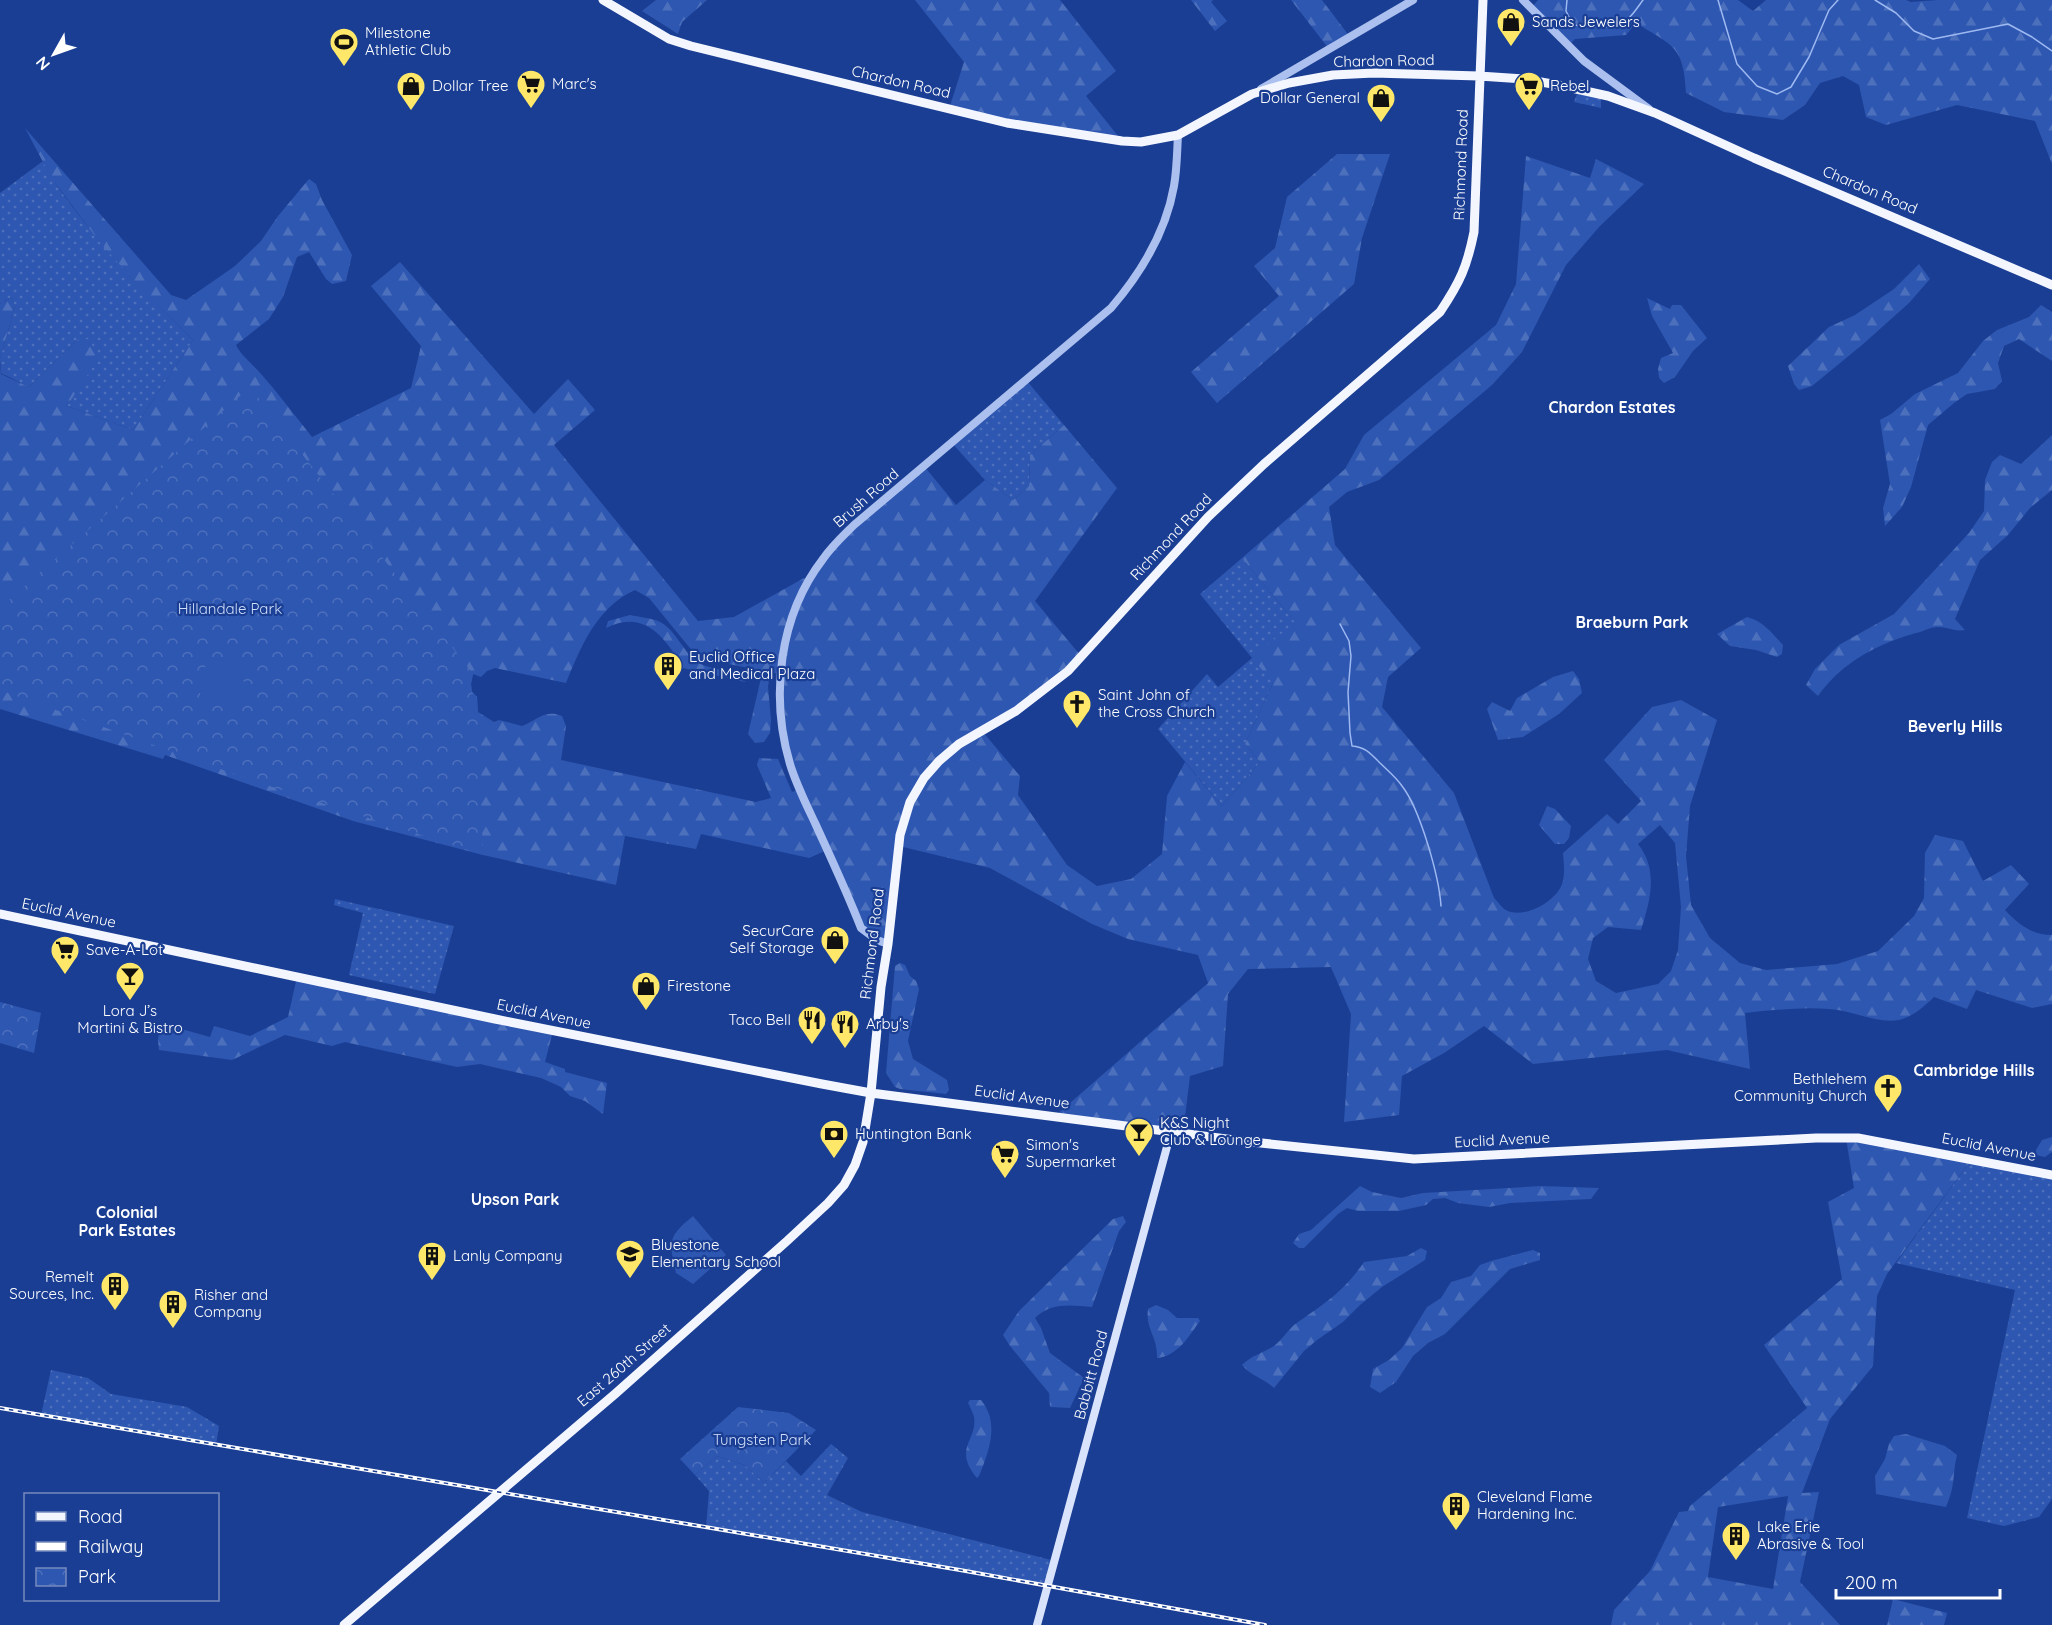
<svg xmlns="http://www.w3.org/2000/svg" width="2052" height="1625" viewBox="0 0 2052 1625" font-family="Quicksand,sans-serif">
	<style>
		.grass { fill: url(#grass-dots) }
		.forest { fill: url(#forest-firs); fill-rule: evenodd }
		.park { fill: url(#park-crowns) }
		.pitch { fill: #2e57b1 }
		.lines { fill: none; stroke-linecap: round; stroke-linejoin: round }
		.stream { stroke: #9eb9f1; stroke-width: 1.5 }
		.tertiary { stroke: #abc0ef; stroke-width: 8 }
		.secondary { stroke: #d9e3fb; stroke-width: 8 }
		.primary { stroke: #f3f6ff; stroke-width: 9 }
		.rail-casing { stroke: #fff; stroke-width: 4 }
		.rail { stroke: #1a3e93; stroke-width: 1.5; stroke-dasharray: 4.5; stroke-linecap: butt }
		.labels { text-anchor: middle; stroke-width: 4.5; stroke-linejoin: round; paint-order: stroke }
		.poi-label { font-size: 15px; fill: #fff; stroke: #1a3e93; text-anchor: start }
		.street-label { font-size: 15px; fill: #fff; stroke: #1a3e93 }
		.park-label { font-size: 15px; fill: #d2dffb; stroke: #1a3e93 }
		.neighbourhood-label { font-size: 16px; font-weight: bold; fill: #fff; stroke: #1a3e93 }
	</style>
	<defs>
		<pattern id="grass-dots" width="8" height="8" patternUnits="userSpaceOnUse" patternTransform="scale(1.5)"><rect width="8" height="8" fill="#2e57b1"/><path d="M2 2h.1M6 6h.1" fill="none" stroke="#4d70bd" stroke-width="1.8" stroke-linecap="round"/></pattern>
		<pattern id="forest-firs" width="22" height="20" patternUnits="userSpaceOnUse" patternTransform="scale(1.5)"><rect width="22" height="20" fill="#2e57b1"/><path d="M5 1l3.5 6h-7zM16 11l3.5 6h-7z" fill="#4d70bd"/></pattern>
		<pattern id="park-crowns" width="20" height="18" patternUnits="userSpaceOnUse" patternTransform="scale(1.5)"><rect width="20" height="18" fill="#2e57b1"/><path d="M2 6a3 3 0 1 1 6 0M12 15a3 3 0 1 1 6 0" fill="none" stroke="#4d70bd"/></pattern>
	</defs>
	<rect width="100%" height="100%" fill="#1a3e93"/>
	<!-- grass -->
	<path class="grass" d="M1577,94l24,5v9l-27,-6z
		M43,161c9,20 22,36 35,53 35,46 75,86 115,126l-60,90 -66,-24 12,-19 -2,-47 -48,47 -28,-14 -1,-14 15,-53 -4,-9 -11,7v-111z
		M1026,380l38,45 -34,30 -1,31 -16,14 -28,-20 -33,-37z
		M1242,558l53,64 -22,61 -28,61 15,18 -38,44 -64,-77 49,-55 11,13 34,-29 -52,-64z
		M335,899l119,27 -19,68 -86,-19 14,-62 -29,-8z
		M1972,1159l80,16v324l-13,18 -35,9 -37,-8 48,-228 -119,-27z
		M51,1370l37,8 23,16 76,13 32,19 -3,19 -175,-30z
		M831,1444l17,14 -21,37 35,17 193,49 -7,26 -88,-17 -254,-42 3,-37 -14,-16 22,-19 28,9 19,18 22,-22 15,15z"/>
	<!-- forest -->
	<path class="forest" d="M656,0h51l-25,22 -4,12 -36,-23z
		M915,0h145l56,71 -30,25 36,45 -173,-32 15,-47z
		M1191,0h22l-2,2 16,19 -12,10z
		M1291,0h31l28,37 -21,12z
		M1538,0h200l15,11 13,-11h140l5,2 27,-2h114v164l-17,-43 -78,-16 -71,20 -20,-8 -7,-32 -16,-9 -23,7 -15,22 -22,15 -59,-8 -38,-19c-2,-47 -13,-47 -50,-70l-10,12 -51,4 -7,7 -37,-38z
		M25,128l146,167 15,5 49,-34 26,-25 17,-25 31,-37 7,5 6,16 30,55 -6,26 -14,3 -6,-5 -17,-27 -12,5 -14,40 -14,22 -33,26c6,12 17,19 25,29 18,20 34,42 51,63l99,-49 10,-42 -50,-60 29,-24 134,152 34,-35 27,31 -41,35 144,176 36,-4 70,-39 5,3 13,-22 102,-93 32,39 29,-25 28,20 16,-14 1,-31 34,-30 53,63 -82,113 46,55 -99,75 38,45 -2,19 49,70 30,21 34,-7 31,-25 5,-58 18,-34 37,44 38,-44 -15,-18 28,-61 -21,-25 43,-36 -53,-64 103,-89 19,-34 132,-110 20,-41 10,-128 64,22 6,-19 48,25 -44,42 -34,39 -44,87 -30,33 -113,95 -32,12 -18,15 6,38 86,103 -33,29 -6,30 72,86 40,105c3,3 7,8 10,11 17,11 45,-4 55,-19 7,-10 5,-25 4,-37l44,-39 11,10 23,-23 -37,-41 48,-53 29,-7 36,20 -27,86 -4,50 5,49 19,33 30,25 26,7 71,-6 41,-13 36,-35 10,-18 1,-45 10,-18 28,6 20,40 28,-16 18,19 -24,26c13,14 27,25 47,25v69l-20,4 -56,-18 -9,19 -33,-12c-9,9 -22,20 -35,23 -23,4 -47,-10 -70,-11 -28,-2 -56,1 -84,4l5,56 -83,-19 -134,14 -49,-38 -40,27 -42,23 -3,39 -55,7 7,-108 -20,-47 -83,2 -20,25 -5,72 -33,10 -7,57 -128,-17 153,-133 -10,-28 -70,-16 -36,-15 -102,-56 -91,-22 -11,98 -22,-11 -39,-83 -18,8 -108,-24 -5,15 -71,-13 -9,49 -133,-30 -130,-34 -188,-66 -2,4 -163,-50v-344l1,9 28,13 48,-47 12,-1 10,19 -32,48 66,24 60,-90 -52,-52 -40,-44 -49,-65zM635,590l14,8 49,60 82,16 10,91 10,24 -8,3 -14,-33 -19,-1 -2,7 14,33 -15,4 -195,-42 5,-34 -4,-10c-18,-7 -25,5 -40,10l-23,-6 -5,2 -16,-10 -1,-15 -5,-5 -1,-8 2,-10 8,3 6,-6 8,-3 71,15c15,-37 31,-76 69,-93zM1660,825l15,18 6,64 -3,43 -7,21 -13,13 -42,9 -20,-12 -8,-22 5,-21 15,-11 33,3c9,-29 18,-59 -3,-86z
		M1337,154h53l-28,84 -8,46 -137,119 -26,-31 88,-76 -25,-30 21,-18 12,-51z
		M1919,264l11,15 -21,24 -47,42 -50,41 -13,4 -5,-6 -6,-18 41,-39 26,-12 39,-26z
		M11,297l4,9 -15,53v-55z
		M1647,298l23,11 2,-4h9l26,33 -14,13 -18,26 -11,6 -5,-5 -1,-9 3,-11 12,-5 -21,-37z
		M2041,305l11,7v49l-33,-22 -15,7 -6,17 4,18 -7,8 -28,5 -13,9 -26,22 -17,62 -9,20 -17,19 -2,-18 7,-24 -10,-64 11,-6 24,-20 43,-21 25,-32 14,-11 32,-13z
		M2052,435v55l-22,18 -22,27 -28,25 -25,59 10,11c-10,2 -17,-3 -27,-3 -6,0 -13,3 -18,5 -40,10 -78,30 -102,64l-12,-11 9,-16 24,-24 55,-31 75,-81 15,-22 1,-31 7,-18 8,-7 21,9z
		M630,615c9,2 20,3 28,6 19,8 25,34 43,43 14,7 31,5 45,12l-1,6 -62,-14c-18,-31 -39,-59 -77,-40l2,-7z
		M1747,617c16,4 25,16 36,28l-1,9 -5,3 -21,-7 -26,-4 -13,-12z
		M1573,671l6,8 3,14 -23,21 -36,23 -25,3 -11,-31 5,-7 18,9 7,-13 36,-21z
		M761,678l8,2 -1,7 3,33 -1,13 -6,9 -9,1 -7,-9z
		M1547,806l8,3 16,17 -2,12 -5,6h-9l-16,-19z
		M900,963l5,2 5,11 6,5 3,8 -11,52 5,18 34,21 2,10 -3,4 -46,-5 -5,-2 -9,-14 9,-107z
		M297,977l256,54 -8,31 20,7v3l42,11 -4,31 -18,-13 -15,-5 -9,-9 -20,-9 -61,-14 -23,3 -112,-25 -13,4 -47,-11 -53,25 -73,-10 -1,-10 2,-17 50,14 4,-11 36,10 38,-19z
		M2052,1137v15l-7,5 -9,-2v-5l6,-10z
		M1846,1138l126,21 -85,115 -10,22 -4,70 -43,53 -28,74 17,-1 -19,90 40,43h-229l3,-15 36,-39 29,-59 9,-1 2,-5 117,-98 -43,-63 78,-66 -14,-77 26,-14zM1788,1496l-15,93 -65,-12 10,-70z
		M1360,1186l12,6 29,6 22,-5 118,-7 58,2 -8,11 -81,4 -21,4 -31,-4 -13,-5 -12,1 -7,6 -27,6h-41l-11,-3 -9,6 -34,34h-5l-6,-5 6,-9 12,-4z
		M1123,1216l3,6 -7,9 -27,76c-20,-2 -42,-5 -57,11l6,10 9,25 34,25 -14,30 -20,-1 -1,-14 -39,-47 -7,-11 16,-24 94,-92z
		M1421,1248l6,3 -2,9 -43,27 -22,18 -17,17 -26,18 -13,11 -30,37c-11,-10 -23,-12 -32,-23 10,-10 21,-12 32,-19 8,-6 13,-15 20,-21 29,-21 48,-31 70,-63l43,-6z
		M1533,1250l7,3v7l-30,9 -65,65 -17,9 -15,13 -17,26 -16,11 -10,-6 3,-18 16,-9 13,-12 25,-41 14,-9 10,-16 20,-6 9,-11 11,-4z
		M1156,1305l12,5 9,8h21l2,3c-11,15 -22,35 -43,37 1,-21 -12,-29 -9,-49z
		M970,1400h11c19,23 8,51 -2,76l-2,2c-25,-30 1,-38 -3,-61 -1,-4 -4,-10 -6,-14z
		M1906,1434l39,12 12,9c-5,21 -1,29 -11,52l-70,-13 -1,-18 10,-17 4,-15 5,-8z
		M1893,1599l54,14 -3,12h-57z"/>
	<!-- park -->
	<path class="park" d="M250,387l223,287 -2,10 1,8 5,5 6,158 -226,-73 -257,-92v-82z
		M0,1002l41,11 -7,40 -34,-10z
		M738,1407l51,6 27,17 -52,53 -19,-18 -28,-9 -22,19 -15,-16z"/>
	<!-- pitch -->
	<path class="pitch" d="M207,658l27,4c11,19 18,31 5,52l-37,-15 -2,-4z
		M693,1216l33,39 -33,29 -17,-11c-7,-31 -9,-36 17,-57z"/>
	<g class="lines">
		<!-- stream -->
		<path class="stream" d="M1567,0l-1,11 7,14c14,1 34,4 47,-1 10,-4 17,-16 23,-24
			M1718,0l19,64 20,22 20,8 14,-7 18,-30 20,-47 9,-10
			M1875,0l21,13 18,18 19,8 75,-15 24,13 20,14
			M1340,624l9,17 2,15 -3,36 2,41 2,13c13,1 18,7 27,16 8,8 17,15 23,24 18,23 37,90 39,120"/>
		<!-- tertiary -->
		<path class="tertiary" d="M1523,0l61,61 65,48
			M1261,89l152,-89
			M888,944l-11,-4 -16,-12c-14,-36 -30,-70 -46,-105 -9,-19 -19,-39 -25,-59 -20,-68 -11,-148 33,-205 9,-13 20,-23 31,-34l257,-217c30,-35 55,-76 63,-122 3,-17 3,-34 4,-51"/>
		<!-- secondary -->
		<path class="secondary" d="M1037,1625l134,-493"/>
		<!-- primary -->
		<path class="primary" d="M603,0l66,39 22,7 316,77 115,18 19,1 37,-7 74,-41 37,-11 44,-8 41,-2 105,3 45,3 34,6 50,11 47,17 99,45 298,127
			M0,914l495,105 327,65 49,9 371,48 172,18 402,-21h42l194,37
			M344,1625l271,-231 172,-153 41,-38 16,-18 11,-20 8,-23 8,-49 10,-106 7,-43 12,-109 10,-33 14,-24 15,-17 20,-17 57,-33 52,-40 140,-154 56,-53 176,-152c20,-30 27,-45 34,-80l9,-232"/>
		<!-- rail casing -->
		<g class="rail-casing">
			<path id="rail" d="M0,1408l960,162 305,55"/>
		</g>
		<!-- rail -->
		<use href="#rail" class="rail"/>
	</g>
	<!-- icons -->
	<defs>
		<g id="shop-pin" transform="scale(1.5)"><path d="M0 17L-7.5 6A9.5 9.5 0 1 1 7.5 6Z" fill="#ffe869" stroke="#1a3e93"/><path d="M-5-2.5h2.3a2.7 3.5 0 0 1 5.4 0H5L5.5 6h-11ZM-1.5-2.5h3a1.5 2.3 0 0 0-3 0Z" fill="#111"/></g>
		<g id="stadium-pin" transform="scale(1.5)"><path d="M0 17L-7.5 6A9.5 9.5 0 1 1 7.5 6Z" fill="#ffe869" stroke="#1a3e93"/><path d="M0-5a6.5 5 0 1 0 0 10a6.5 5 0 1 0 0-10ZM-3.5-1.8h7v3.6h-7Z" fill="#111"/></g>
		<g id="supermarket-pin" transform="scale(1.5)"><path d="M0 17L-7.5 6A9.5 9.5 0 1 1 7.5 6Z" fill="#ffe869" stroke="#1a3e93"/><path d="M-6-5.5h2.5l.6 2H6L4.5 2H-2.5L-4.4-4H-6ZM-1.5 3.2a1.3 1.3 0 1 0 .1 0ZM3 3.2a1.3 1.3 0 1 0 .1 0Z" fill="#111"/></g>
		<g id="building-pin" transform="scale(1.5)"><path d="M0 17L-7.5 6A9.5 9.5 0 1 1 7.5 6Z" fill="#ffe869" stroke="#1a3e93"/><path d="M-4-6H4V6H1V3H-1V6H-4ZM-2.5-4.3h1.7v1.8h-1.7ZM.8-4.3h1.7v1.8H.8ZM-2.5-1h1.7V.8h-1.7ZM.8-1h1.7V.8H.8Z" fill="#111"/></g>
		<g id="church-pin" transform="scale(1.5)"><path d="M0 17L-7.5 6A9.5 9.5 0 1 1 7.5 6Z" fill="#ffe869" stroke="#1a3e93"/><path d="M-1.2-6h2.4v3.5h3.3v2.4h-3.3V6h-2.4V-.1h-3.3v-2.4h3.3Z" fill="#111"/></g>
		<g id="bar-pin" transform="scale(1.5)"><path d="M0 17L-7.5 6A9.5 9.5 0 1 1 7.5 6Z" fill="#ffe869" stroke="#1a3e93"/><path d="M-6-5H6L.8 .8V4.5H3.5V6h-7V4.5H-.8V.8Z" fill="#111"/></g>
		<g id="restaurant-pin" transform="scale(1.5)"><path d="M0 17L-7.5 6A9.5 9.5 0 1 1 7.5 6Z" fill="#ffe869" stroke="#1a3e93"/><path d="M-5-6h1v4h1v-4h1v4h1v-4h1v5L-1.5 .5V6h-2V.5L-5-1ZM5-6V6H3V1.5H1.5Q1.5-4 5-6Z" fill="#111"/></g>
		<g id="bank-pin" transform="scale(1.5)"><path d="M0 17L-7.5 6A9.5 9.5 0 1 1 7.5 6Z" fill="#ffe869" stroke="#1a3e93"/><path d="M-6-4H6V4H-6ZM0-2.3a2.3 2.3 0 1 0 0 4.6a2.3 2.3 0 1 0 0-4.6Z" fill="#111"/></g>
		<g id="school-pin" transform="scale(1.5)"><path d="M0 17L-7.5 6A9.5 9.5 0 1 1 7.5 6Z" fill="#ffe869" stroke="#1a3e93"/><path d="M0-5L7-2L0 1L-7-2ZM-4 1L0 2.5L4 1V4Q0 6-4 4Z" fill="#111"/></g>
	</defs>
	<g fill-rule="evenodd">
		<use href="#shop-pin" x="1511" y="22"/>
		<use href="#stadium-pin" x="344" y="42"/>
		<use href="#supermarket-pin" x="531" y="84"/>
		<use href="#shop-pin" x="411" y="86"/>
		<use href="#supermarket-pin" x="1529" y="86"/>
		<use href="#shop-pin" x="1381" y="98"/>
		<use href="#building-pin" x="668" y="666"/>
		<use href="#church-pin" x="1077" y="704"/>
		<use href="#shop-pin" x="835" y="940"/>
		<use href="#supermarket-pin" x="65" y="950"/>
		<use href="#bar-pin" x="130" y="976"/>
		<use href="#shop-pin" x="646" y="986"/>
		<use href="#restaurant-pin" x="812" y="1020"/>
		<use href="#restaurant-pin" x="845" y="1024"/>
		<use href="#church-pin" x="1888" y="1088"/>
		<use href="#bar-pin" x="1139" y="1132"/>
		<use href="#bank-pin" x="834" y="1134"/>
		<use href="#supermarket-pin" x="1005" y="1154"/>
		<use href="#school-pin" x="630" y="1254"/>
		<use href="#building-pin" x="432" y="1256"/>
		<use href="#building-pin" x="115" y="1286"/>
		<use href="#building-pin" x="173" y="1304"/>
		<use href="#building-pin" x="1456" y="1506"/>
		<use href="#building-pin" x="1736" y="1536"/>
	</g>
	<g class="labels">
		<!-- poi labels -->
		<g class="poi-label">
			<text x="1532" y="27">Sands Jewelers</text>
			<text x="365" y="38">Milestone<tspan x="365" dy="17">Athletic Club</tspan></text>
			<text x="552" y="89">Marc's</text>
			<text x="432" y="91">Dollar Tree</text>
			<text x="1550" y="91">Rebel</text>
			<text x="1360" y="103" text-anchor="end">Dollar General</text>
			<text x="689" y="662">Euclid Office<tspan x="689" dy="17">and Medical Plaza</tspan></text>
			<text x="1098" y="700">Saint John of<tspan x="1098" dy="17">the Cross Church</tspan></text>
			<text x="814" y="936" text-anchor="end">SecurCare<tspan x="814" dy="17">Self Storage</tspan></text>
			<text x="86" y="955">Save-A-Lot</text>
			<text x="667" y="991">Firestone</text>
			<text x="130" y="1016" text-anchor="middle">Lora J’s<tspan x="130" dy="17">Martini &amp; Bistro</tspan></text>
			<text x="791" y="1025" text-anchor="end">Taco Bell</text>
			<text x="866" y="1029">Arby's</text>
			<text x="1867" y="1084" text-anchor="end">Bethlehem<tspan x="1867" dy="17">Community Church</tspan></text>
			<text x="1160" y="1128">K&amp;S Night<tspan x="1160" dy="17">Club &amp; Lounge</tspan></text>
			<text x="855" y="1139">Huntington Bank</text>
			<text x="1026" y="1150">Simon's<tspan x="1026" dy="17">Supermarket</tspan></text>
			<text x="651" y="1250">Bluestone<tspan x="651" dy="17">Elementary School</tspan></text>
			<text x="453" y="1261">Lanly Company</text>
			<text x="94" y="1282" text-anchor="end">Remelt<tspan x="94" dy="17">Sources, Inc.</tspan></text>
			<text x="194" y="1300">Risher and<tspan x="194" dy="17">Company</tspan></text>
			<text x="1477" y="1502">Cleveland Flame<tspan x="1477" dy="17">Hardening Inc.</tspan></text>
			<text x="1757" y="1532">Lake Erie<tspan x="1757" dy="17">Abrasive &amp; Tool</tspan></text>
		</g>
		<!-- street labels -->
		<g class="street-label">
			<text transform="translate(1384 61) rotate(-1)" y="5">Chardon Road</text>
			<text transform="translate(901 82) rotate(13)" y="5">Chardon Road</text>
			<text transform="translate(1461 165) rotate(-88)" y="5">Richmond Road</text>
			<text transform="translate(1870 190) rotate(23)" y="5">Chardon Road</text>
			<text transform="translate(866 498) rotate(-41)" y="5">Brush Road</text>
			<text transform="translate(1171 537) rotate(-47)" y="5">Richmond Road</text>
			<text transform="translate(69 913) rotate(12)" y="5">Euclid Avenue</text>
			<text transform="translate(872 944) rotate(-83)" y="5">Richmond Road</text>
			<text transform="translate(544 1014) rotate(12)" y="5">Euclid Avenue</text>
			<text transform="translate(1022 1097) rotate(8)" y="5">Euclid Avenue</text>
			<text transform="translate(1502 1140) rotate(-3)" y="5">Euclid Avenue</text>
			<text transform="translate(1989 1147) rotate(11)" y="5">Euclid Avenue</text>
			<text transform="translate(624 1365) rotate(-41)" y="5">East 260th Street</text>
			<text transform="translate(1091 1375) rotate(-75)" y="5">Babbitt Road</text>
		</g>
		<!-- park labels -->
		<g class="park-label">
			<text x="230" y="614">Hillandale Park</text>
			<text x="762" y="1445">Tungsten Park</text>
		</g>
		<!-- neighbourhood labels -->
		<g class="neighbourhood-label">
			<text x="1612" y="413">Chardon Estates</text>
			<text x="1632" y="628">Braeburn Park</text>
			<text x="1955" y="732">Beverly Hills</text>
			<text x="1974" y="1076">Cambridge Hills</text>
			<text x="515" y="1205">Upson Park</text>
			<text x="127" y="1218">Colonial<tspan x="127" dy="18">Park Estates</tspan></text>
		</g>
	</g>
	<!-- legend -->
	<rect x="24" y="1493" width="195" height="108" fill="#1a3e93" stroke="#768bbe" stroke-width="1.5"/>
	<rect x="36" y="1512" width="30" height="9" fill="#f3f6ff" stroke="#768bbe" stroke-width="1.5"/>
	<text x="78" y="1523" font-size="18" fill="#ffffff">Road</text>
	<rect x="36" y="1542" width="30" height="9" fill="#ffffff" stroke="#768bbe" stroke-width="1.5"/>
	<text x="78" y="1553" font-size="18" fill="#ffffff">Railway</text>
	<rect x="36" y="1568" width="30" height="18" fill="url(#park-crowns)" stroke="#768bbe" stroke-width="1.5"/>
	<text x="78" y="1583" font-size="18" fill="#ffffff">Park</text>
	<!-- north arrow -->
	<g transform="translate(54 54) rotate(230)" stroke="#1a3e93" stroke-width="4.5" paint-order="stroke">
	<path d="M0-4.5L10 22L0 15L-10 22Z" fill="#ffffff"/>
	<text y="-9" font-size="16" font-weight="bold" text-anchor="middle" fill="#ffffff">N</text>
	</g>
	<!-- scale -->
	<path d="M1836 1589v9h164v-9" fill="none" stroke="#ffffff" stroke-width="3"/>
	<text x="1845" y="1589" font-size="18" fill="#ffffff" stroke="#1a3e93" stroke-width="4.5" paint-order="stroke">200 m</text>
</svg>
